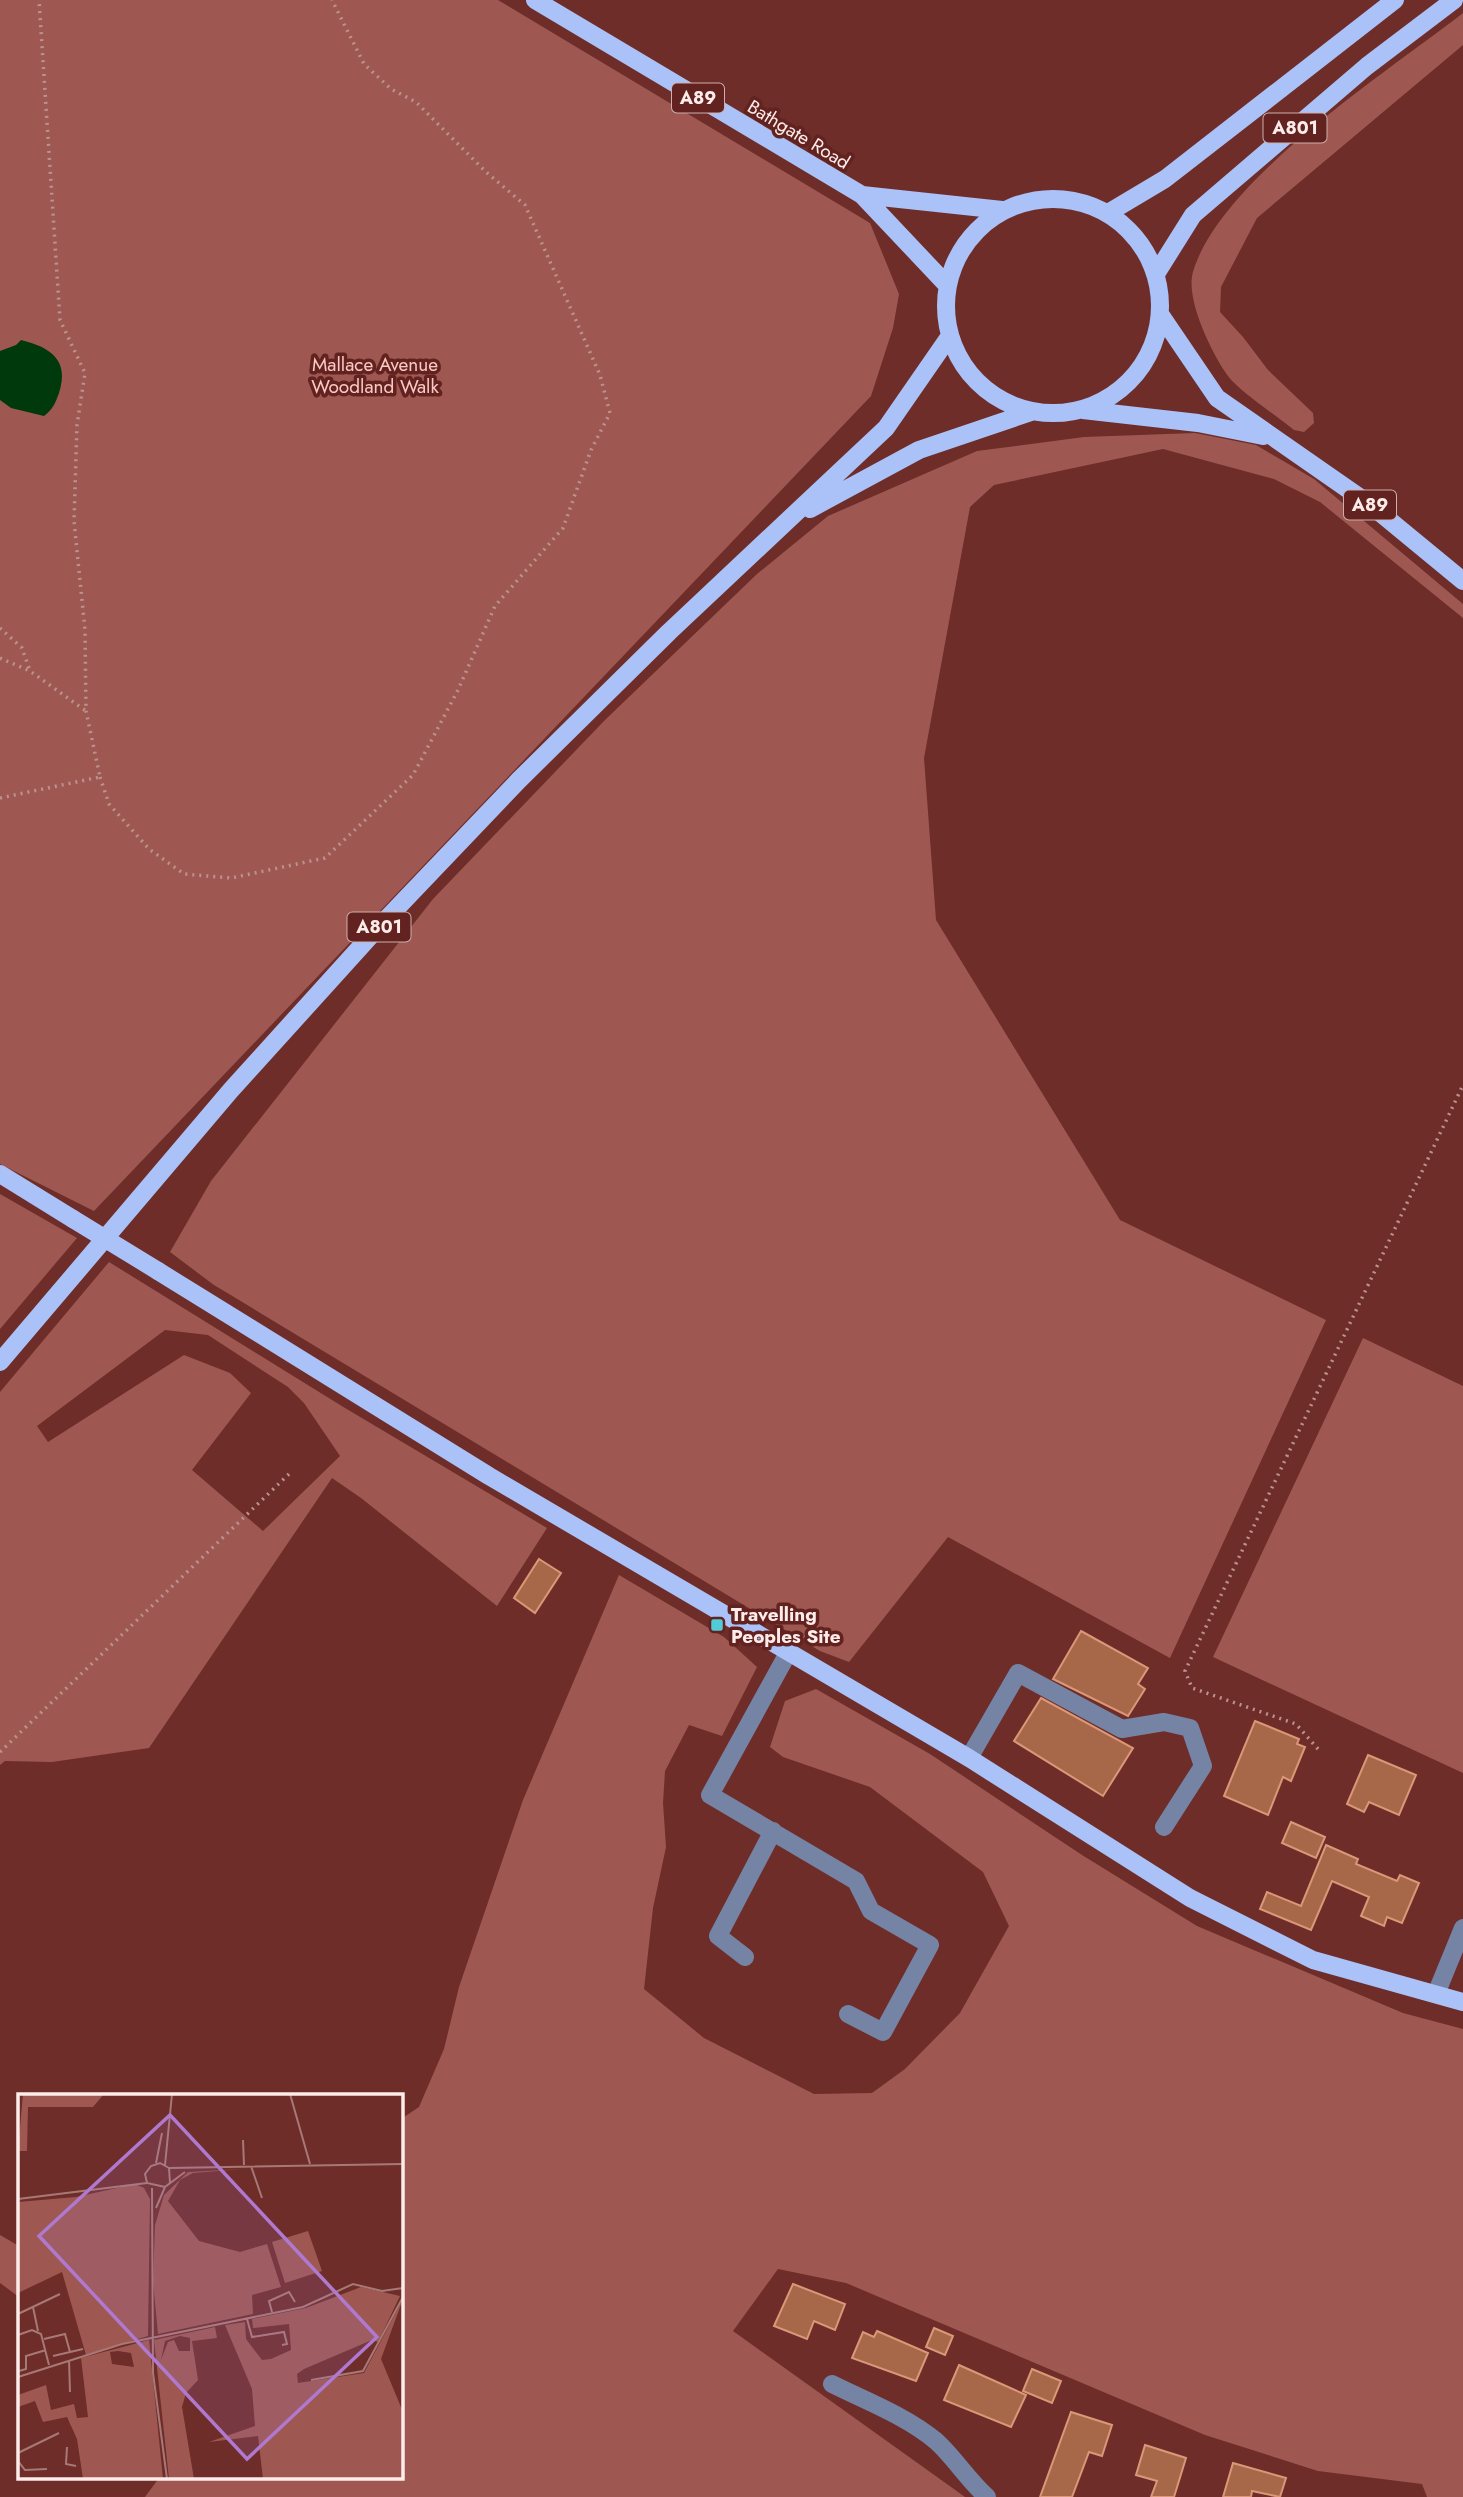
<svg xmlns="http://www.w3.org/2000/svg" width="1463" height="2497" viewBox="0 0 1463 2497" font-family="Jost,sans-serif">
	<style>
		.green { fill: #9e5851; fill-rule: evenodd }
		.water { fill: #003a0c }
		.building { fill: #a7684a; stroke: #db9778; stroke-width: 2 }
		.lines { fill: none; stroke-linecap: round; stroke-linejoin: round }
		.path { stroke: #ba9390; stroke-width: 3.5; stroke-dasharray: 2 5; stroke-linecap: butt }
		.minor { stroke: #7584a5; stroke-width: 18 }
		.major { stroke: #aac2f7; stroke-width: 18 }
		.major-bridge { stroke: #aac2f7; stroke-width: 18 }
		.poi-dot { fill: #52cbd9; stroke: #62221f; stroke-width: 2.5 }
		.labels { text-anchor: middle; stroke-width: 7; stroke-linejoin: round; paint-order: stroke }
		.shield { fill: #62221f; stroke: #ceafad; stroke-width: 2 }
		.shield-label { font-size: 18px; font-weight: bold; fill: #fdecea }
		.street-label { font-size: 19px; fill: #fdecea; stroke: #62221f }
		.park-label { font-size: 19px; fill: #fbc8c2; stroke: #62221f }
		.poi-label { font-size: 19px; font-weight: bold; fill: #fdecea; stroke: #62221f; text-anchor: start }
		.inset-road { fill: none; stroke: #a77976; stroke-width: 2 }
		.view { fill: #af79d0; fill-opacity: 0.15; stroke: #af79d0; stroke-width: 3.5 }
		.inset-edge { fill: none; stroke: #fdecea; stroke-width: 3.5 }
	</style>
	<rect width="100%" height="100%" fill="#6e2d29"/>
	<!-- green -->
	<path class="green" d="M0,0h498l372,223 29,71 -6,34 -22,68 -777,815 -94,-47z
		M1463,13v32l-206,173 -36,69 -1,25 23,25 25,33 45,43 1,10 -10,9 -10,-2c-17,-14 -54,-38 -66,-54 -16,-22 -43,-77 -35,-104 27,-92 194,-200 270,-259z
		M1195,433l61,12 58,34 149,125v14l-143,-116 -46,-23 -111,-30 -169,36 -24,22 -46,251 12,162 184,300 206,100 -156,338 -222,-121 -99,125 -29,-11 -606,-366 -44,-33 41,-71 222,-282 172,-179 152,-146 71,-58 149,-65 107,-14z
		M0,1194l77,44 -77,91z
		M109,1262l236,146 202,120 -50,78 -136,-108 -29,-20 -183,270 -97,14 -47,-1 -5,4v-373zM165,1330l43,5 80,52 16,16 36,53 -77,75 -71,-61 59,-77 -21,-20 -46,-18 -136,87 -11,-16z
		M1363,1338l100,48v387l-250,-116z
		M619,1575l105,62 33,30 -35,69 -33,-11 -24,46 -2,32 3,44 -13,61 -9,81 60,49 110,56 58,-1 33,-24 55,-56 49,-87 -26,-54 -113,-85 -87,-30 -13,-10 15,-46 31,-12 114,65 152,101 115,71 206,87 60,16v468h-36l-5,-13 -104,-13 -113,-36 -359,-152 -68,-14 -45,62 232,166h-820l14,-19h242v-359l18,-12 25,-58 15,-62 64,-187z
		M0,2235l19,11v51l-19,-14z"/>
	<!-- water -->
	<path class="water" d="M21,340c29,7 49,20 38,53 -4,11 -6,16 -15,23l-33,-8 -11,-8v-49l16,-6z"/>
	<!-- building -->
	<path class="building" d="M539,1559l22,14 -26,40 -21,-15z
		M1081,1631l67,37 -10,16 7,5 -17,27 -75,-37z
		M1041,1698l92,50 -30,48 -89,-55z
		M1255,1721l44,18 -2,5 8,3 -14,34 -8,-4 -15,38 -44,-19z
		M1368,1755l48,20 -17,40 -30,-13 -5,10 -17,-8z
		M1291,1822l34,15 -9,21 -34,-15z
		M1326,1845l32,14 -2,5 41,17 3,-6 19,8 -17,40 -15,-6 -3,9 -23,-10 8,-19 -37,-16 -21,49 -51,-21 7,-17 34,14z
		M793,2284l52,20 -10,26 -21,-9 -7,18 -33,-13z
		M934,2328l19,8 -8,19 -19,-8z
		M877,2331l51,22 -12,28 -64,-23 11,-26 11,5z
		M959,2365l67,30 -15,32 -67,-27z
		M1032,2369l29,12 -9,22 -29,-12z
		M1071,2412l41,13 -10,31 -13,-4 -17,45h-32z
		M1145,2445l41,13 -12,39h-23l6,-16 -21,-6z
		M1233,2463l53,15 -6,19 -28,-6 -1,6h-28z"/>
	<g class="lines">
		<!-- path -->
		<path class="path" d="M0,628l22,20 8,23
			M0,658l30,13 56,40
			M100,777l9,27 40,45 35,25 47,4 94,-20 88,-83 45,-85 37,-84 68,-78 28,-78 19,-37 -10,-38 -75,-170 -39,-33 -70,-70 -25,-13 -27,-25 -32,-64
			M0,798l100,-21 -14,-66 -1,-81 -11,-109 3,-96 8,-52 -25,-53 -21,-320
			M1318,1749l-22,-25 -104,-36 -7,-17 278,-586
			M0,1752l290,-279"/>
		<!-- minor -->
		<path class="minor" d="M788,1653l-78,142 146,86 15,30 59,34 -47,87 -35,-18
			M969,1758l49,-85 104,56 42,-7 26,6 13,38 -39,61
			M745,1957l-27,-21 55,-105
			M1436,1994l27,-66
			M832,2384c34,17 74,32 104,57 17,15 32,39 51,56"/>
		<!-- major -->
		<path class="major" d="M535,0l327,195 85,90
			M862,195l140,15
			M946 306a107 107 0 1 1 214 0a107 107 0 1 1-214 0Z
			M1108,213l57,-34 230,-179
			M1156,274l37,-59 174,-149 87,-66
			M1160,314l57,84 155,108 91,75
			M1083,410l115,13 65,13
			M810,509l109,-59 112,-38
			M0,1174l73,45
			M158,1271l331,205 480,282 221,140 123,62 150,42
			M0,1362l231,-272 143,-158 145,-152 150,-148 217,-204 63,-91"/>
		<!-- major-bridge -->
		<path class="major-bridge" d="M73,1219l85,52"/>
	</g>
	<!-- markers -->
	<rect class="poi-dot" x="710" y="1618" width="14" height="14" rx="3.5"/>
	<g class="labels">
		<!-- shield labels -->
		<g class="shield">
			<rect x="672" y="83.5" width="52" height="29" rx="5"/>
			<rect x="1263.5" y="113.5" width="63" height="29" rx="5"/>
			<rect x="1344" y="490.5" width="52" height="29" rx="5"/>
			<rect x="347.5" y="912.5" width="63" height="29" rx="5"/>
		</g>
		<g class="shield-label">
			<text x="698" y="104">A89</text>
			<text x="1295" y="134">A801</text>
			<text x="1370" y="511">A89</text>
			<text x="379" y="933">A801</text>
		</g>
		<!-- street labels -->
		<g class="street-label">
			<text transform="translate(799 134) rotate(31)" y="7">Bathgate Road</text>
		</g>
		<!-- park labels -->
		<g class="park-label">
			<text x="375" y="371">Mallace Avenue<tspan x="375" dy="22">Woodland Walk</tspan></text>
		</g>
		<!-- poi labels -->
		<g class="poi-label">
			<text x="731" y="1621">Travelling<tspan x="731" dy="22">Peoples Site</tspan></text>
		</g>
	</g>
	<!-- overview -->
	<g transform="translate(18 2094)">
		<rect width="385" height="385" fill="#6e2d29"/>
		<path d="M5,0h81l-11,13h-65l-1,44h-9zM225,75l-50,4 -13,7 -12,21 31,40 41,11 27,-8 14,43 -29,8 1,19 -95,20 -5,-53 2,-56 9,-30 24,-23zM117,90l9,4 6,11 -2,137 -62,19 -24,-83 -44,21v-91l58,-5zM290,137l14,40 -37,12 -13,-41zM343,193l39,9 -22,46 -6,-2 -68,29 -7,5 1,9 66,-10 39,-74 -22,60 22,53v66l-140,1 -5,-43 -49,6 46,-16 -3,-37 -27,-64 20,-3 1,17 16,21 9,-1 20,-9 -2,-26 -36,4 -1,-9 54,-11zM197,233l2,11 -25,3 6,39 -12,13 -4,14 12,72h-25l-15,-139zM162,242l10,2v13h-11l-5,-11 -6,2 -7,18 4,-19zM131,246l14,139h-80l-6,-40 -10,-22 -24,5 -8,-21 -17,6v-12l28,-10 5,25 23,-6 3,14 11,-1 -7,-59zM100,257l13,2 3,14 -22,-3 -2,-12z" fill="#9e5851" fill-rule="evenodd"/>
		<path class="inset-road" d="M272,0l20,70M225,46l1,25M138,69l6,-30M147,71l7,-71M233,72l11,32M151,74l234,-4M147,93l-18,-4 -2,-9 6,-8 9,-3 9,5 1,15M134,94l1,185 14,106M0,105l129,-16M138,114l9,-21 20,-15M15,213l5,24M254,218l-3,-11 20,-9 6,10M0,220l42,-20M229,225l5,18 32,-5 3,12 -5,1M0,241l14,-5 9,4 8,31M26,245l21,-5 5,18M35,262l30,-7M51,266l1,32M1,277l7,-2v-13l20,-6M0,283l104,-33 181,-37 50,-23 29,7 21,-3M293,286l52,-9 40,-74M49,353l-1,17 10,2M0,359l41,-20M0,367l7,9 22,-1"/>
		<path class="view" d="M152,21l207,222 -130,122 -208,-223z"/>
		<rect width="385" height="385" class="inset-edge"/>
	</g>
</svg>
